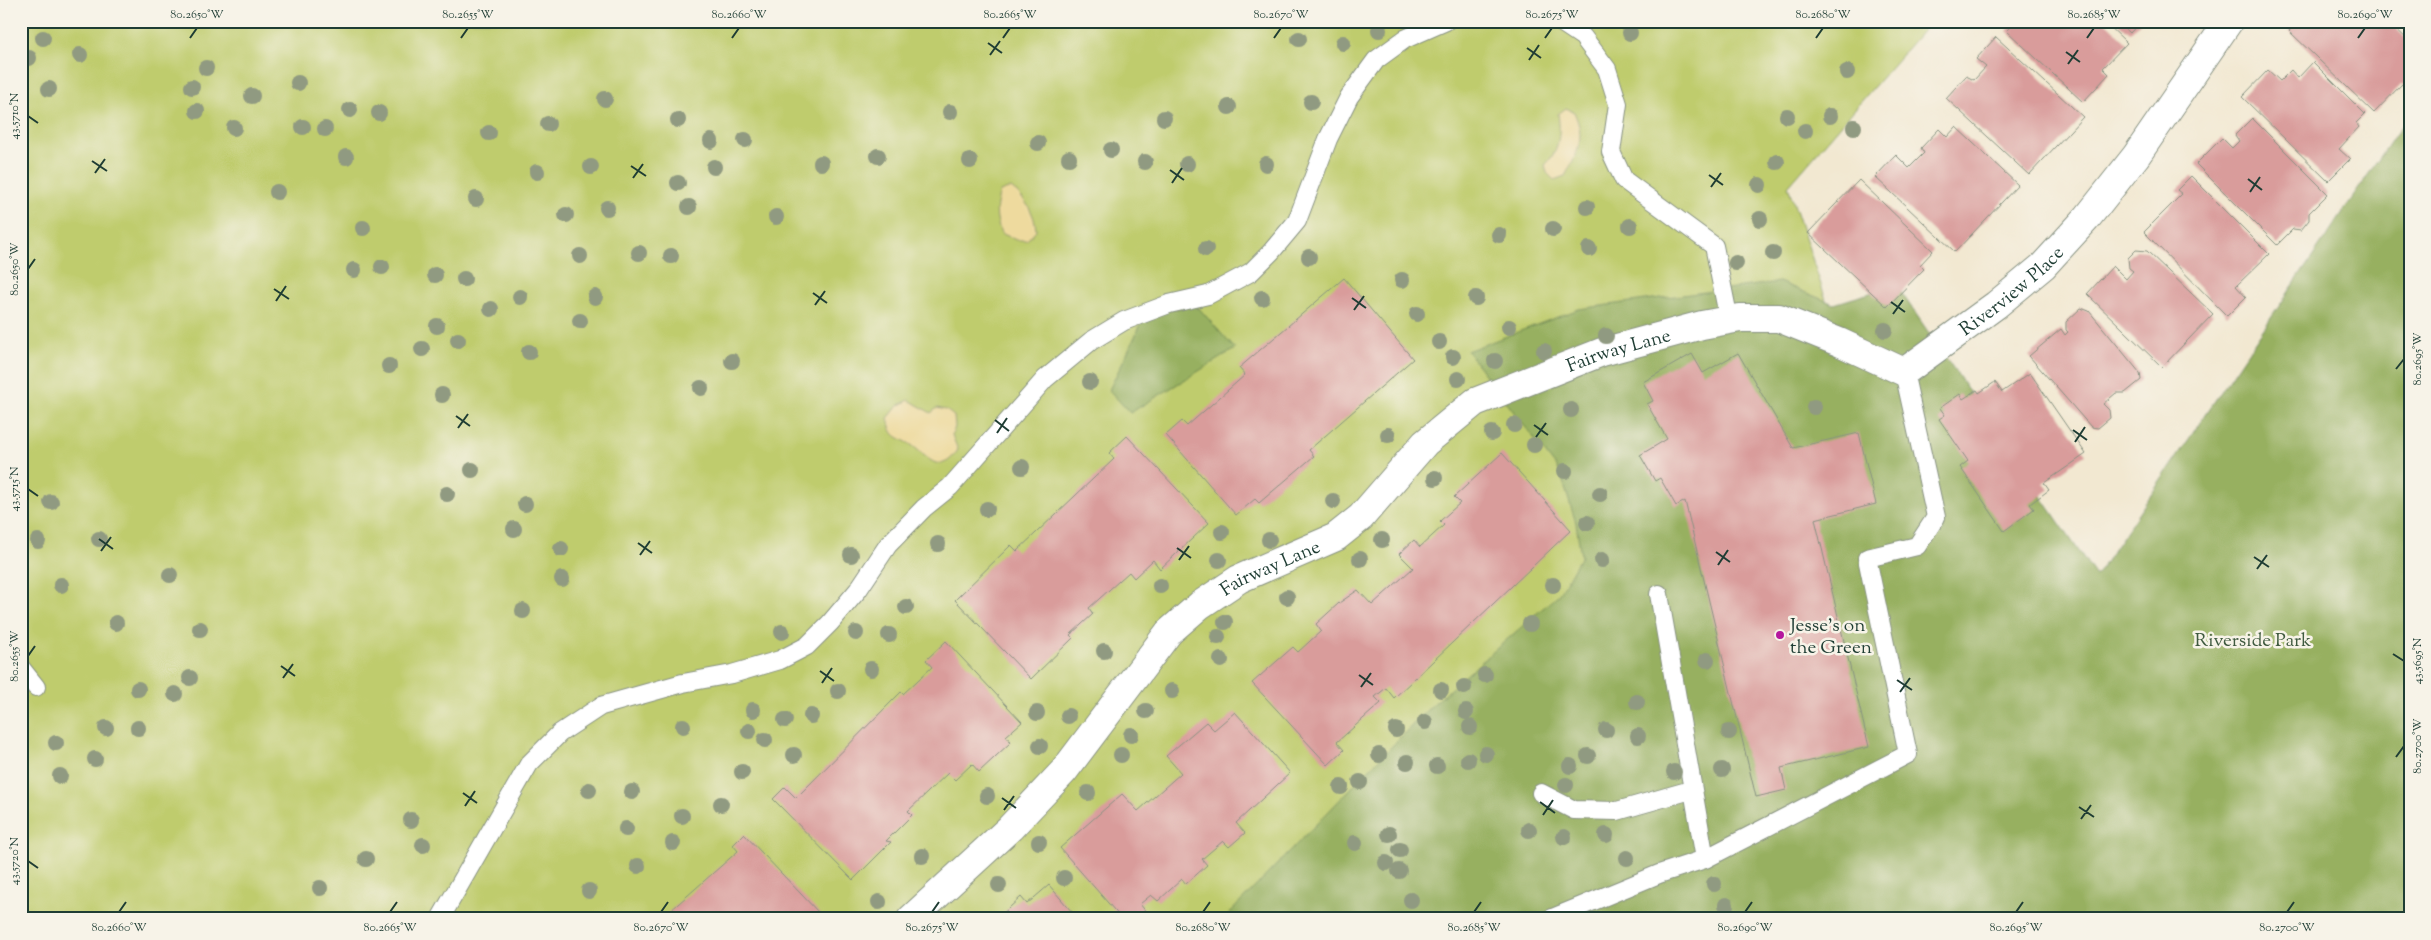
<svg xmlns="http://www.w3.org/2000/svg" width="2431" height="940" viewBox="0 0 2431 940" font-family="'Sorts Mill Goudy',serif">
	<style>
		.green { fill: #bfcc6d; stroke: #6f8450 }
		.forest { fill: #97b060; stroke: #5b764a }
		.sand { fill: #eeda9e; stroke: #868c69 }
		.building { fill: #d99c9b }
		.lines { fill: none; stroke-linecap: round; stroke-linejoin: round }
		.service-casing { stroke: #889282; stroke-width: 20 }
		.minor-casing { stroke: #889282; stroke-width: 30 }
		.service { stroke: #fff; stroke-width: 18 }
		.minor { stroke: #fff; stroke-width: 28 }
		.tree { fill: #909a81 }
		.ticks { fill: none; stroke: #1f3d34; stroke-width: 2 }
		.poi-dot { fill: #b5179e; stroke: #f7f3e8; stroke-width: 2 }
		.labels { text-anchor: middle; stroke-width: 5; stroke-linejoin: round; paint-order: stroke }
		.street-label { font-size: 19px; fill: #1f3d34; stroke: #f7f3e8 }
		.poi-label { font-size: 19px; fill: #1f3d34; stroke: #f7f3e8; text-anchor: start }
		.park-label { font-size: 19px; fill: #3f5a3f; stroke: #f7f3e8 }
		.neatline { fill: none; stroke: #1f3d34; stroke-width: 2 }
		.ticks-label { font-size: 12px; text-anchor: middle; fill: #1f3d34 }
	</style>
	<rect width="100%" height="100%" fill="#f7f3e8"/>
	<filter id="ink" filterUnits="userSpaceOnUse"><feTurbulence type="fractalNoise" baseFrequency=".02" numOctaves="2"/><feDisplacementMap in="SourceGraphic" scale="10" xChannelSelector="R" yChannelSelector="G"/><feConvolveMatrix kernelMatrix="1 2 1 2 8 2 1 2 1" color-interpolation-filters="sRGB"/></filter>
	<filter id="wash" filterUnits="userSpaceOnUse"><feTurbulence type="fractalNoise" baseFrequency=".0096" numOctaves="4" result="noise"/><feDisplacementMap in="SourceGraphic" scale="20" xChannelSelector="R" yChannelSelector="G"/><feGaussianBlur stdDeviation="1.12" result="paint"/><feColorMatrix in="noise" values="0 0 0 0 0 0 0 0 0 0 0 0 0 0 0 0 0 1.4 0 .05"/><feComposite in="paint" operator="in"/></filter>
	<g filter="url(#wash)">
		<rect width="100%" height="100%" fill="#f2e8d1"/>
		<!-- green -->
		<path class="green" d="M21,21h1910l-143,165 245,733h-2012z"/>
		<!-- forest -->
		<path class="forest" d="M2410,113v806h-1186l206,-212 129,-113 22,-38 -5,-33 -16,-51 -93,-121 112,-42 200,-27 55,22 62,-19 200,291z
			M1196,305l39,44 -105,64 -21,-23 37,-76z"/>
		<!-- sand -->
		<path class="sand" d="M1566,108l8,4c12,26 4,40 -9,64l-11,4 -7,-7 -2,-8c14,-14 16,-31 13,-51z
			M1011,188c14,10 24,25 25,42l-9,10h-11l-15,-7c-6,-16 -6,-26 -1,-41z
			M909,400l22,13 6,-5 9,2 8,6 1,11 -3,8 6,15c-19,28 -30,6 -48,-6 -15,-9 -18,-6 -22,-26l10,-12z"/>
		<g id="blocks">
			<!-- building -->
			<path class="building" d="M2016,21h88l23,22 -24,25 6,6 -26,28 -76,-71z
				M2117,21h24l-11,12z
				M2298,21h90l22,21v50l-8,-8 -28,29 -85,-82z
				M1996,37l87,80 -54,58 -83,-77 20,-22 8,4 12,-13 -10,-8z
				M2313,62l52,52 -9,9 3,4 -20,22 11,10 -22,22 -86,-84 26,-27 12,11 11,-11 7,8z
				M2252,118l76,76 -19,19v7l-8,10 -8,-1 -16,16 -81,-81 26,-26 10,10 7,-7 -4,-6z
				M1956,127l62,58 -63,67 -80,-75 21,-22 13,13 15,-15 -3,-5 18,-19 8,8z
				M2191,176l78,78 -33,32 10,11 -19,19 -83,-84 38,-38 -5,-4z
				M1859,180l74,71 -13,14 4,4 -37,38 -79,-74z
				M2136,250l11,1 66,63 -51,53 -75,-73 26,-28 13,13 7,-8 -4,-3 -1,-10z
				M1344,278l69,81 -104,91 5,6 -55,47 -4,-4 -19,16 -70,-80 16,-14 5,5 58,-51 -6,-7z
				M2081,308l8,3 51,62 1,7 -16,13h-9l-13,11 6,6 1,8 -12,10 -7,-1 -62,-71 32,-27 4,6 3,-3 -2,-2v-8z
				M1738,353l55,95 66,-15 17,71 -61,15 54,228 -88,21 5,22 -30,7 -71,-296 -9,5 -16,-28 -5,3 -15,-26 27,-16 -20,-35 6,-3 -10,-19 49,-28 11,19z
				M2030,373l56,81 -42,29 5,7 -19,14 4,5 -30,22 -44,-64 8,-6 -29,-42 6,-4 -5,-7 20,-14 3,5 14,-9 2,3 16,-11 7,10z
				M1127,436l82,87 -49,46 -7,-9 -19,18 -5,-6 -40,36 4,6 -23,21 3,3 -42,41 -76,-79 56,-55 6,6 97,-92 -5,-6z
				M1502,453l69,77 -177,168 -8,-10 -11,9 6,6 -44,39 7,8 -16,15 -76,-82 41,-36 5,5 23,-21 -5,-7 23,-21 19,-13 14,15 41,-37 -14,-14 15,-14 6,7 24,-22 -4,-4 20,-18 -6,-6z
				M946,641l76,81 -16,14 5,6 -32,30 -7,-8 -17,16 -7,-7 -40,38 4,4 -26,26 5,1 -38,38 -80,-81 12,-12 11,11 105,-106 2,2 29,-27 -6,-7z
				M1235,712l55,61 -54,50 9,10 -16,14 -6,-6 -21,18 5,6 -21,19 -4,-5 -24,22 -7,-6 -11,9 7,9 -6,6h-19l-62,-71 62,-54 16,17 43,-38 -15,-17 40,-34 8,8z
				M744,834l76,80 -5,5h-154l77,-68 -5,-6z
				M1049,885l29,34h-81l24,-22 6,7z"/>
		</g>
	</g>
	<g filter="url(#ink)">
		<use href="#blocks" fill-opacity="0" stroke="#889282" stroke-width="1"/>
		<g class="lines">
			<!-- service casing -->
			<g class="service-casing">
				<path id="service" d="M1559,21l24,16 24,32 11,35 -7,48 13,28 90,66 15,74
					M1659,594l46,265
					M21,668l15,19
					M1541,793l33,17 43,1 74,-21
					M440,919l89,-155 31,-31 41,-27 82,-23 49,-9 48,-14 27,-14 23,-23 28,-33 30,-45 36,-37 26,-21 95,-108 46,-38 33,-20 45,-17 39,-9 43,-23 20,-20 26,-31 31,-82 21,-42 27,-37 29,-21 41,-18
					M1550,919l109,-45 46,-15 203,-105 -41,-196 50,-12 19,-29 -32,-145"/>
			</g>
			<!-- minor casing -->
			<g class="minor-casing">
				<g id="minor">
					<path id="s1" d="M911,919l99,-91 54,-57 105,-139 31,-27 39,-26 97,-42 25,-20 64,-74 50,-41 127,-50 100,-27 38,-7h39l60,24 65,30 92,-67 47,-39 44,-48 49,-62 93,-135"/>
				</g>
			</g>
			<!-- service -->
			<use href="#service" class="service"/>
			<!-- minor -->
			<use href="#minor" class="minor"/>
		</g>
		<!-- trees -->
		<g class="tree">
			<circle cx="1379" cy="30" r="8"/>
			<circle cx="1630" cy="33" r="8"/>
			<circle cx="43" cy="38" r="8"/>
			<circle cx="1299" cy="39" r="8"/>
			<circle cx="1343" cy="43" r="8"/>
			<circle cx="80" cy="55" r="8"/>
			<circle cx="29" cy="58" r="8"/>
			<circle cx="206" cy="68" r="8"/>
			<circle cx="1847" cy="72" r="8"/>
			<circle cx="298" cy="83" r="8"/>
			<circle cx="192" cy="87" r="8"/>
			<circle cx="49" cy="89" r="8"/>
			<circle cx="252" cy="96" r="8"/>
			<circle cx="605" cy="99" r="8"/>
			<circle cx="1311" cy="102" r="8"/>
			<circle cx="1229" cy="107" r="8"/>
			<circle cx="350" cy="110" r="8"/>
			<circle cx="197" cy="111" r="8"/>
			<circle cx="950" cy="112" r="8"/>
			<circle cx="379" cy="113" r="8"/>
			<circle cx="1787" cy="116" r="8"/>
			<circle cx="1830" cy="116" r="8"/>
			<circle cx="1164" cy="118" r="8"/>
			<circle cx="678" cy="120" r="8"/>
			<circle cx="548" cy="124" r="8"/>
			<circle cx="303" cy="127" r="8"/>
			<circle cx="1854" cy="127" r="8"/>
			<circle cx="234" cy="128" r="8"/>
			<circle cx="325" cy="129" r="8"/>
			<circle cx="1805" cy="131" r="8"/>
			<circle cx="489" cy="133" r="8"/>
			<circle cx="745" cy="140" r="8"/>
			<circle cx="711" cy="141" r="8"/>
			<circle cx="1038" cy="143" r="8"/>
			<circle cx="1111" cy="150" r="8"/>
			<circle cx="878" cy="156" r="8"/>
			<circle cx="346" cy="157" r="8"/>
			<circle cx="1069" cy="158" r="8"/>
			<circle cx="970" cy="161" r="8"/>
			<circle cx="1145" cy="162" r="8"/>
			<circle cx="1777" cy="162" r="8"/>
			<circle cx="821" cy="163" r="8"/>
			<circle cx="1187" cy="164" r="8"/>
			<circle cx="1266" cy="164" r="8"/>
			<circle cx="591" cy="167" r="8"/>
			<circle cx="714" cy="167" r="8"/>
			<circle cx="537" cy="172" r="8"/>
			<circle cx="678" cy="183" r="8"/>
			<circle cx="1759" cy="185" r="8"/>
			<circle cx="277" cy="192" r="8"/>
			<circle cx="476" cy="199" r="8"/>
			<circle cx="689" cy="207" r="8"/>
			<circle cx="1587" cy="207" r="8"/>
			<circle cx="607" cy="208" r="8"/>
			<circle cx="566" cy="215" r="8"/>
			<circle cx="776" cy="217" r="8"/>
			<circle cx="1760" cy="219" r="8"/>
			<circle cx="1630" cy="226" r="8"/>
			<circle cx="363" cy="228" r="8"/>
			<circle cx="1553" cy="229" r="8"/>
			<circle cx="1499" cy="235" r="8"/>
			<circle cx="1206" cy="249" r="8"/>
			<circle cx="1589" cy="249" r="8"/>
			<circle cx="639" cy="253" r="8"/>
			<circle cx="1773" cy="253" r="8"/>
			<circle cx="580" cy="256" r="8"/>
			<circle cx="671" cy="256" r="8"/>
			<circle cx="1309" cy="257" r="8"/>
			<circle cx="1736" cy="263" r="8"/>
			<circle cx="382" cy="267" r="8"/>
			<circle cx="354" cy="270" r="8"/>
			<circle cx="435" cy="275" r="8"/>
			<circle cx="464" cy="279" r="8"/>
			<circle cx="1402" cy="280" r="8"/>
			<circle cx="520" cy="297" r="8"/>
			<circle cx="595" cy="297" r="8"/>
			<circle cx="1262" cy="298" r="8"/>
			<circle cx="1476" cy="298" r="8"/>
			<circle cx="491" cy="309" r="8"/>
			<circle cx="1417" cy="314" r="8"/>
			<circle cx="580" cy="321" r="8"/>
			<circle cx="437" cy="326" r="8"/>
			<circle cx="1509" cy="327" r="8"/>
			<circle cx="1885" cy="330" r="8"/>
			<circle cx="1606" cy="336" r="8"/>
			<circle cx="458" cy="340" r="8"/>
			<circle cx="1439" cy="342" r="8"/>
			<circle cx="422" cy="349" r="8"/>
			<circle cx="1544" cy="351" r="8"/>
			<circle cx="529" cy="352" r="8"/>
			<circle cx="1453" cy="357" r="8"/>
			<circle cx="732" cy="361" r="8"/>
			<circle cx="1495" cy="361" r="8"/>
			<circle cx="389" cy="366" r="8"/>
			<circle cx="1458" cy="379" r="8"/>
			<circle cx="1090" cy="382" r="8"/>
			<circle cx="701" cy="388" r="8"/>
			<circle cx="442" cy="395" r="8"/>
			<circle cx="1814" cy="407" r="8"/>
			<circle cx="1571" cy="410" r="8"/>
			<circle cx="1514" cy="425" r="8"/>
			<circle cx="1492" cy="433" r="8"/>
			<circle cx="1388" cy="435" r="8"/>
			<circle cx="1534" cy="445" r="8"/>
			<circle cx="1022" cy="467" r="8"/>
			<circle cx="472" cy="470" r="8"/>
			<circle cx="1565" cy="471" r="8"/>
			<circle cx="1435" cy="478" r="8"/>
			<circle cx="447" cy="494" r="8"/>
			<circle cx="1600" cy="494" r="8"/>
			<circle cx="1333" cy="501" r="8"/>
			<circle cx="51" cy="502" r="8"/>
			<circle cx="525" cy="504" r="8"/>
			<circle cx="987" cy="509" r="8"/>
			<circle cx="1587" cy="523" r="8"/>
			<circle cx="514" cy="529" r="8"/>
			<circle cx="1222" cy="532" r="8"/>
			<circle cx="99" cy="539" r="8"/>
			<circle cx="1269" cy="540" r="8"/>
			<circle cx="1382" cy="540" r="8"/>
			<circle cx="38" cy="541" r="8"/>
			<circle cx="938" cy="544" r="8"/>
			<circle cx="561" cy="549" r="8"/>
			<circle cx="851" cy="555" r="8"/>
			<circle cx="1360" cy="559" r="8"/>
			<circle cx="1219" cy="560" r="8"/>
			<circle cx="1602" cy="560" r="8"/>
			<circle cx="170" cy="575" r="8"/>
			<circle cx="562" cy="579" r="8"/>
			<circle cx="61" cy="585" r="8"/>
			<circle cx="1553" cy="585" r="8"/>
			<circle cx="1160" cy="586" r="8"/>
			<circle cx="1287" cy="597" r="8"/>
			<circle cx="906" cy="607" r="8"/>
			<circle cx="523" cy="611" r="8"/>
			<circle cx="1225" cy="622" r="8"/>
			<circle cx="116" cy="623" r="8"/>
			<circle cx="1530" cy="624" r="8"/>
			<circle cx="200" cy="629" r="8"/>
			<circle cx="782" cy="632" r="8"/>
			<circle cx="856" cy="633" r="8"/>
			<circle cx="889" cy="635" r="8"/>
			<circle cx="1218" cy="637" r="8"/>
			<circle cx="1104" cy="651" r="8"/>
			<circle cx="1221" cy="660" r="8"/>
			<circle cx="1707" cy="660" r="8"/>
			<circle cx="871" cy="669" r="8"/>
			<circle cx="1485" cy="675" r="8"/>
			<circle cx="190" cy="678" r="8"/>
			<circle cx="1464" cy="687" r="8"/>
			<circle cx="138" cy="689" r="8"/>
			<circle cx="1441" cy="690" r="8"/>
			<circle cx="838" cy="691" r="8"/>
			<circle cx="1172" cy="691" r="8"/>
			<circle cx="175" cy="694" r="8"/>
			<circle cx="1637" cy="702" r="8"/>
			<circle cx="753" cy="710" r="8"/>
			<circle cx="1146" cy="711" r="8"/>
			<circle cx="1466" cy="712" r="8"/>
			<circle cx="1037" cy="713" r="8"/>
			<circle cx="811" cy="716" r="8"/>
			<circle cx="1068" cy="716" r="8"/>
			<circle cx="785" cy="720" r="8"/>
			<circle cx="1425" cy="722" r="8"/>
			<circle cx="683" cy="726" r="8"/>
			<circle cx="1470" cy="727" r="8"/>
			<circle cx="106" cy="728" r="8"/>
			<circle cx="138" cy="728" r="8"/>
			<circle cx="1396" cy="730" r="8"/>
			<circle cx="1606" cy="730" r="8"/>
			<circle cx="749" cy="731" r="8"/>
			<circle cx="1729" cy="732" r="8"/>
			<circle cx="1131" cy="735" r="8"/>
			<circle cx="1638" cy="736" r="8"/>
			<circle cx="765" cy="740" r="8"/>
			<circle cx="56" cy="743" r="8"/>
			<circle cx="1040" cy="746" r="8"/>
			<circle cx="1486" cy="754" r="8"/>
			<circle cx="794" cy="755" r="8"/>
			<circle cx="1121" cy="755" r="8"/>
			<circle cx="1379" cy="755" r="8"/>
			<circle cx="1588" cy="756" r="8"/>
			<circle cx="95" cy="759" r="8"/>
			<circle cx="1468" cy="760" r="8"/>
			<circle cx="1407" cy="762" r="8"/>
			<circle cx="1437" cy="766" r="8"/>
			<circle cx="1570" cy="766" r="8"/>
			<circle cx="1722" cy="770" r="8"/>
			<circle cx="742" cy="772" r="8"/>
			<circle cx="1674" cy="772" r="8"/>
			<circle cx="60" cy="776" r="8"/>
			<circle cx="1360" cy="782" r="8"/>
			<circle cx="1566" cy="785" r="8"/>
			<circle cx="1341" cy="787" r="8"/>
			<circle cx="589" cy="790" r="8"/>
			<circle cx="632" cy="792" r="8"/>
			<circle cx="1088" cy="793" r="8"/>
			<circle cx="987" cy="796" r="8"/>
			<circle cx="721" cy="804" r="8"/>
			<circle cx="682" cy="816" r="8"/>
			<circle cx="411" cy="820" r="8"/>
			<circle cx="626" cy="829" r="8"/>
			<circle cx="1529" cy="830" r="8"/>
			<circle cx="1389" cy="834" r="8"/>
			<circle cx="1606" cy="835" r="8"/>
			<circle cx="1564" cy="837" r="8"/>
			<circle cx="1039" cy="842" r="8"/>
			<circle cx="673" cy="843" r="8"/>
			<circle cx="1355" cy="843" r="8"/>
			<circle cx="423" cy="845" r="8"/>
			<circle cx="1400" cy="850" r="8"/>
			<circle cx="922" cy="856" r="8"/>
			<circle cx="1627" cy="858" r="8"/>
			<circle cx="366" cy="859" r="8"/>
			<circle cx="1386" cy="863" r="8"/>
			<circle cx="638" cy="866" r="8"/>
			<circle cx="1399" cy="871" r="8"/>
			<circle cx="1064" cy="878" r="8"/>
			<circle cx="1714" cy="884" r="8"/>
			<circle cx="999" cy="885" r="8"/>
			<circle cx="320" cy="888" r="8"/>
			<circle cx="589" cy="891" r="8"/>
			<circle cx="1411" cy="900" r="8"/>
			<circle cx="879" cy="902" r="8"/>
			<circle cx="1726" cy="905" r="8"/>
		</g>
	</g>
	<!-- ticks -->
	<path class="ticks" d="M190,38l7,-10M461,38l7,-10M732,38l7,-10M1003,38l7,-10M1274,38l7,-10M1545,38l7,-10M1816,38l7,-10M2087,38l7,-10M2358,38l7,-10M988,43l14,10M1527,48l14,10M2066,52l14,10M990,55l10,-14M1529,60l10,-15M2068,64l10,-14M28,116l10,7M92,161l15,10M631,166l15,10M1170,170l14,10M95,173l10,-14M1709,175l14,10M633,178l10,-14M2248,179l14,11M1172,183l10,-15M1711,187l10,-14M2250,192l10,-15M28,269l7,-10M274,289l15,10M813,293l14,10M1352,298l14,10M276,301l10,-15M1891,302l14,10M815,305l10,-14M1354,310l10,-14M1893,314l10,-14M2396,369l8,-10M456,416l14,10M995,420l14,11M1534,425l14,10M458,428l10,-14M2073,430l14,10M997,433l10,-15M1536,437l10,-14M2075,442l10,-15M28,489l10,7M99,539l14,10M638,543l14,10M1177,548l14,10M101,551l10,-14M1716,552l14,10M640,555l10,-14M2254,557l15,10M1179,560l10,-14M1718,565l10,-15M2257,569l10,-14M2393,654l11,7M28,656l7,-10M281,666l14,10M820,671l14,10M1359,675l14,10M283,678l10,-14M1897,680l15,10M822,683l10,-15M1361,687l10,-14M1900,692l10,-14M2396,757l8,-11M463,793l14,10M1002,798l14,10M1540,802l15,11M465,806l10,-15M2079,807l15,10M1004,810l10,-14M1543,815l10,-15M2081,819l10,-14M28,861l10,7M119,912l7,-10M390,912l7,-10M661,912l7,-10M932,912l7,-10M1203,912l7,-10M1474,912l7,-10M1745,912l7,-10M2016,912l7,-10M2287,912l7,-10"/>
	<!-- markers -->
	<circle class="poi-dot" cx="1780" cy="635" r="5"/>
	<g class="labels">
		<!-- street labels -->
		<g class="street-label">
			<text dy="7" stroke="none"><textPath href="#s1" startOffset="1364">Riverview Place</textPath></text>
			<text dy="7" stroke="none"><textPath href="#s1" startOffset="928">Fairway Lane</textPath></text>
			<text dy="7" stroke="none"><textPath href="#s1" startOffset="508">Fairway Lane</textPath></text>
		</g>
		<!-- poi labels -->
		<g class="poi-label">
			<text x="1790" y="631">Jesse's on<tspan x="1790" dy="22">the Green</tspan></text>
		</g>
		<!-- park labels -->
		<g class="park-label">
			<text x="2253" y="646">Riverside Park</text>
		</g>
	</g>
	<!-- margin -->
	<rect width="2431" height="940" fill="none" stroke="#f7f3e8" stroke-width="55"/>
	<rect x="28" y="28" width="2376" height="884" class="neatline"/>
	<g class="ticks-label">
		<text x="197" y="18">80.2650°W</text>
		<text x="468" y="18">80.2655°W</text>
		<text x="739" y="18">80.2660°W</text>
		<text x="1010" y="18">80.2665°W</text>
		<text x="1281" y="18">80.2670°W</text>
		<text x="1552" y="18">80.2675°W</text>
		<text x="1823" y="18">80.2680°W</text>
		<text x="2094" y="18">80.2685°W</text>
		<text x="2365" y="18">80.2690°W</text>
		<text transform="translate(14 116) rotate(-90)" y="4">43.5710°N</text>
		<text transform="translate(14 269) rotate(-90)" y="4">80.2650°W</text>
		<text transform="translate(2417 359) rotate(-90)" y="4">80.2695°W</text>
		<text transform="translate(14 489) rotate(-90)" y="4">43.5715°N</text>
		<text transform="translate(14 656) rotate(-90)" y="4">80.2655°W</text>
		<text transform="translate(2417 661) rotate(-90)" y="4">43.5695°N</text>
		<text transform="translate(2417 746) rotate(-90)" y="4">80.2700°W</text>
		<text transform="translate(14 861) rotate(-90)" y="4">43.5720°N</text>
		<text x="119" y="931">80.2660°W</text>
		<text x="390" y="931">80.2665°W</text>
		<text x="661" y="931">80.2670°W</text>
		<text x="932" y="931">80.2675°W</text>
		<text x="1203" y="931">80.2680°W</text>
		<text x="1474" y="931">80.2685°W</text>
		<text x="1745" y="931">80.2690°W</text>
		<text x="2016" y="931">80.2695°W</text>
		<text x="2287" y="931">80.2700°W</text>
	</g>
</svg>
